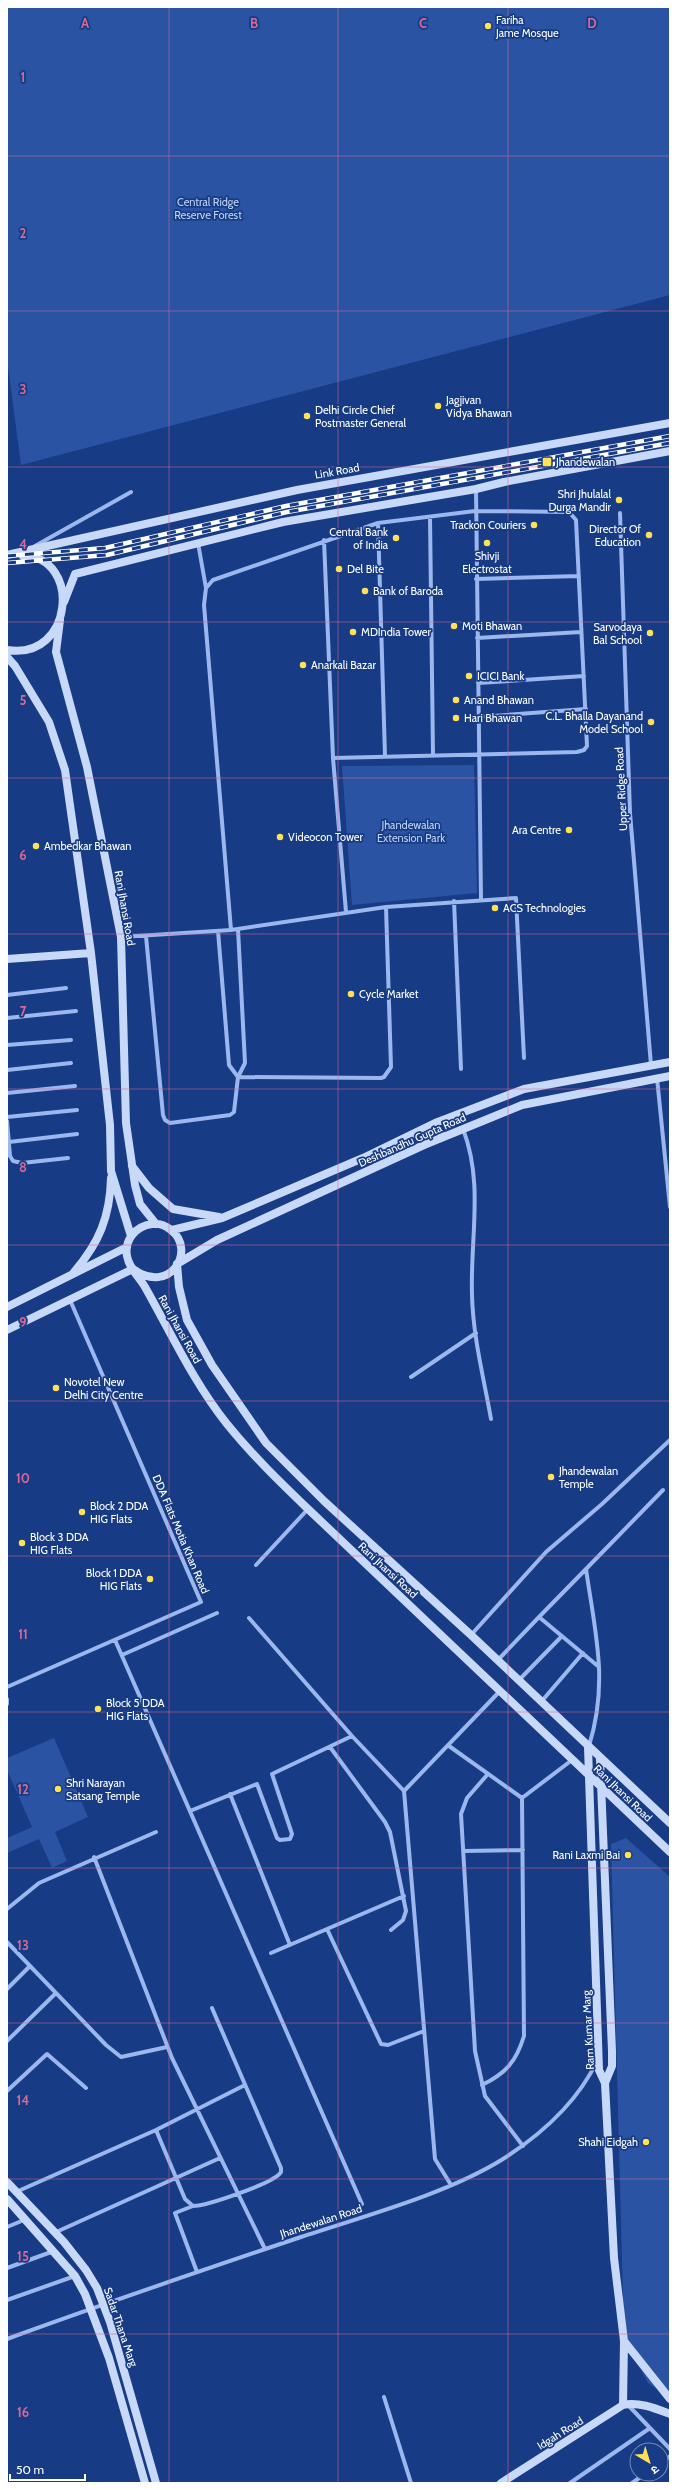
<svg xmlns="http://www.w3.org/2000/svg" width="677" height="2490" viewBox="0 0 677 2490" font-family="Cabin,'Noto Sans Devanagari',sans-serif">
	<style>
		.green { fill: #2a53a3 }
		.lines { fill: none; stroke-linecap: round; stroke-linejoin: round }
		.street { stroke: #9bb7ed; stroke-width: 4 }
		.secondary { stroke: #c8d8f9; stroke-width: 8 }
		.rail-casing { stroke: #fff; stroke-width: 4.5 }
		.rail { stroke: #173b84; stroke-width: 3; stroke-dasharray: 9; stroke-linecap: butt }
		.grid { fill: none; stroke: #d76994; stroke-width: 1; stroke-opacity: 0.55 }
		.poi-dot { fill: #ffe057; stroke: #173b84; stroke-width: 1.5 }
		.labels { text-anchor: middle; stroke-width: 3.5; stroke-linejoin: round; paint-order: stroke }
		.poi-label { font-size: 11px; fill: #fff; stroke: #173b84; text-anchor: start }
		.park-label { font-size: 11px; fill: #c1d4f9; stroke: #173b84 }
		.street-label { font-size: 11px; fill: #fff; stroke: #173b84 }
		.grid-label { font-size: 13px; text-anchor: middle; font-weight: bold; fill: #d76994; stroke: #173b84; stroke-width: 3.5; stroke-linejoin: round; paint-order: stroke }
	</style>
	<rect width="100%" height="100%" fill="#173b84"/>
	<!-- green -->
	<path class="green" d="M7,7h663v288l-649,170 -14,-106z
		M474,765l3,128 -125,12 -10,-139z
		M54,1738l34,79 -33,15 12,29 -15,7 -13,-29 -32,14v-15l25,-11 -25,-57v-12z
		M626,1838l44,39v520l-22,-14 -24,-46 -13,-493z"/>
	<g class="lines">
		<!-- street -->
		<path class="street" d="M476,489l5,410
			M620,513l10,300 21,252
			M430,517l3,238
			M378,523l7,233
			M198,543l8,45
			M35,546l96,-54
			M476,579l103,-3
			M477,638l104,-6
			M478,683l106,-7
			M479,717l107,-8
			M333,758l13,154
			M454,901l7,168
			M231,930l-27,-325 2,-17 7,-8 165,-57 97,-12 94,1 7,8 11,226 -3,4 -7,2 -244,6 -9,-218
			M218,931l11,134 9,12
			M146,936l17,179 2,5 5,3 60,-8 4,-3 4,-35 7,-14 -7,-134
			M121,937l110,-7 155,-23 130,-9 8,160
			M7,995l59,-7
			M7,1018l69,-7
			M7,1045l64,-5
			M7,1070l64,-7
			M238,1077l143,1 3,-1 7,-10 -5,-160
			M657,1078l13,129
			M7,1093l68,-7
			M7,1117l70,-7
			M7,1121l3,35 3,5 9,2 46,-5
			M463,1129c21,54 7,110 9,166 1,42 12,84 19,124
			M9,1142l68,-8
			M411,1377l65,-44
			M256,1565l52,-56
			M539,1617l47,-48
			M249,1618l103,118 52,55 31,368 16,26
			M471,1635l75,-83 56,-48 68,-64
			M115,1640l247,564
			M122,1655l95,-42
			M497,1661l42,-44 60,50
			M519,1680l43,-44
			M7,1687l194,-85 -131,-302
			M7,1699v5
			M541,1702l42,-49
			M449,1746l73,52
			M589,1746c20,-64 6,-114 -3,-177l77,-79
			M330,1747l55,75 5,10 16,79 -3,9 -12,10
			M487,1775l-20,23 -6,16 14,237 10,45 38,50
			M404,1791l96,-100
			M230,1794l60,151
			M522,1798l50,-38
			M190,1811l67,-27 20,54 3,2 10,-1 2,-5 -20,-60 80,-38
			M463,1851l60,-1
			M94,1857l78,201 93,191
			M7,1909l32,-26 117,-51
			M327,1929l54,115 7,1 36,-14
			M7,1942l99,103 15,12 46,-10
			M271,1953l133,-57
			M7,1989l22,-22
			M7,2041l49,-48
			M482,2085c24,-12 34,-23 42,-49l-2,-238
			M7,2091l40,-37 39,34
			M156,2130l29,69 8,7c13,0 82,-23 88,-34v-4l-69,-160
			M16,2192l140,-62 89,-45
			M193,2206l-18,7 22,59
			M7,2227l17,-7
			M54,2233l166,-75
			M7,2268l47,-17
			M7,2300l68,-24
			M7,2339c98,-36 196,-69 294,-102 63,-21 146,-43 202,-78 39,-25 74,-56 94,-98
			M384,2397l27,86
			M628,2405l42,44
			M661,2463l9,-7
			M570,2483l80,-55
			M632,2483l13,-9"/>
		<!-- secondary -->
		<path class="secondary" d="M7,555l290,-65 373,-67
			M64,602l11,-28 208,-52 193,-33 28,-7 166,-31
			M60,620l-4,32 31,115 34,170 5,186 9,62 5,19 16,20
			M7,650c67,11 75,-94 16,-94
			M7,657l8,9 34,56 16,48 26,183 19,172 1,46 20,65
			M7,959l84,-6
			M435,1123l7,14
			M132,1166l17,22 24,21 46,8
			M172,1230l50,-12 141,-60 72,-35 89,-34 146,-27
			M177,1264l2,23 8,33 25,45 54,78 58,58 147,134 199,188
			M177,1264l40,-24 207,-95 98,-40 148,-29
			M133,1269c37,27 64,-19 38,-39 -5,-4 -12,-7 -19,-6 -16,2 -28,16 -25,32 2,12 12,21 18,31 26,46 49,96 82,137 25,31 53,58 81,85l362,343
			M74,1272c25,-29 36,-55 37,-94
			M7,1307l120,-60
			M7,1330l126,-61
			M588,1747l11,323 6,13 9,175 10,83 -1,64
			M600,1759l12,292v15l-7,17
			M7,2182l57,60 22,28 11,18 13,34 46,161
			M7,2199l68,77 10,18 24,64 36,125
			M624,2341l46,58
			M501,2483l122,-78c15,-4 34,4 47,9"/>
		<!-- rail casing -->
		<g class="rail-casing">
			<path id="rail" d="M7,556l98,-8 181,-42 384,-70
				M7,563l100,-8 180,-43 383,-69"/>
		</g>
		<!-- rail -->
		<use href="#rail" class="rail"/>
	</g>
	<!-- grid -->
	<path class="grid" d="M169,7v2476M338,7v2476M508,7v2476M7,156h663M7,311h663M7,467h663M7,622h663M7,778h663M7,934h663M7,1089h663M7,1245h663M7,1401h663M7,1556h663M7,1712h663M7,1868h663M7,2023h663M7,2179h663M7,2334h663"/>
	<!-- markers -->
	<g class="poi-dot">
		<circle cx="488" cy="26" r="4"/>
		<circle cx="438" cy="406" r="4"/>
		<circle cx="307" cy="416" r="4"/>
		<rect x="542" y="457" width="10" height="10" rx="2"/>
		<circle cx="619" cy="500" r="4"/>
		<circle cx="534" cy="525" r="4"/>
		<circle cx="649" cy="535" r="4"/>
		<circle cx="396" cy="538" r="4"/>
		<circle cx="487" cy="543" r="4"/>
		<circle cx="339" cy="569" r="4"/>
		<circle cx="365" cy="591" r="4"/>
		<circle cx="454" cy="626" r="4"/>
		<circle cx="353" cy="632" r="4"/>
		<circle cx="650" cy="633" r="4"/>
		<circle cx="303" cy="665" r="4"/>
		<circle cx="469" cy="676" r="4"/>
		<circle cx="456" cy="700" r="4"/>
		<circle cx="456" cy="718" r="4"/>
		<circle cx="651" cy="722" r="4"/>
		<circle cx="569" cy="830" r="4"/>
		<circle cx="280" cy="837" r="4"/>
		<circle cx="36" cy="846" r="4"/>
		<circle cx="495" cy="908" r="4"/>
		<circle cx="351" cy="994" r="4"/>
		<circle cx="56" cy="1388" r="4"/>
		<circle cx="551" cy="1477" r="4"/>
		<circle cx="82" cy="1512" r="4"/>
		<circle cx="22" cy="1543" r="4"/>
		<circle cx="150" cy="1579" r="4"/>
		<circle cx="98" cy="1709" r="4"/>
		<circle cx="58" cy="1789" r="4"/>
		<circle cx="628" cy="1855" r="4"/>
		<circle cx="646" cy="2142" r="4"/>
	</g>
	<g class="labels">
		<!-- poi labels -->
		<g class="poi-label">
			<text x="496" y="24">Fariha<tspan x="496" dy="13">Jame Mosque</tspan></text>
			<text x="446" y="404">Jagjivan<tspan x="446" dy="13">Vidya Bhawan</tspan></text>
			<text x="315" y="414">Delhi Circle Chief<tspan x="315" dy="13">Postmaster General</tspan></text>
			<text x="556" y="466">Jhandewalan</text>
			<text x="611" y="498" text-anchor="end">Shri Jhulalal<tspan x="611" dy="13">Durga Mandir</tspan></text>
			<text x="526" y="529" text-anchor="end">Trackon Couriers</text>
			<text x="641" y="533" text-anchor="end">Director Of<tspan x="641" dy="13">Education</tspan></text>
			<text x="388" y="536" text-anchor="end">Central Bank<tspan x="388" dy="13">of India</tspan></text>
			<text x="487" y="560" text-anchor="middle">Shivji<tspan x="487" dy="13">Electrostat</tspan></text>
			<text x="347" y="573">Del Bite</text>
			<text x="373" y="595">Bank of Baroda</text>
			<text x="462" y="630">Moti Bhawan</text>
			<text x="642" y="631" text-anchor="end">Sarvodaya<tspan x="642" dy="13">Bal School</tspan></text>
			<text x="361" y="636">MDIndia Tower</text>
			<text x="311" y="669">Anarkali Bazar</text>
			<text x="477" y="680">ICICI Bank</text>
			<text x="464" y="704">Anand Bhawan</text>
			<text x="643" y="720" text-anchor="end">C.L. Bhalla Dayanand<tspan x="643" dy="13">Model School</tspan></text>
			<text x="464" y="722">Hari Bhawan</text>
			<text x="561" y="834" text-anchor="end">Ara Centre</text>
			<text x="288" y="841">Videocon Tower</text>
			<text x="44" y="850">Ambedkar Bhawan</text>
			<text x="503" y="912">ACS Technologies</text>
			<text x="359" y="998">Cycle Market</text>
			<text x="64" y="1386">Novotel New<tspan x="64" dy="13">Delhi City Centre</tspan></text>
			<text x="559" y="1475">Jhandewalan<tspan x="559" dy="13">Temple</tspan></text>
			<text x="90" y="1510">Block 2 DDA<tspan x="90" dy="13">HIG Flats</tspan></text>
			<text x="30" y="1541">Block 3 DDA<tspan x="30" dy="13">HIG Flats</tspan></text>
			<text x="142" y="1577" text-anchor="end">Block 1 DDA<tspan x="142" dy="13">HIG Flats</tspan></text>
			<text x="106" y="1707">Block 5 DDA<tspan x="106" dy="13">HIG Flats</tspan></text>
			<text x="66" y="1787">Shri Narayan<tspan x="66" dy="13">Satsang Temple</tspan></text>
			<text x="620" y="1859" text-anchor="end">Rani Laxmi Bai</text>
			<text x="638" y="2146" text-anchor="end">Shahi Eidgah</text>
		</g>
		<!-- park labels -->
		<g class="park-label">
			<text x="208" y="206">Central Ridge<tspan x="208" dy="13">Reserve Forest</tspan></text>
			<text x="411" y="829">Jhandewalan<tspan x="411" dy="13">Extension Park</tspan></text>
		</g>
		<!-- street labels -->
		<g class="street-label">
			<text transform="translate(337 471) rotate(-10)" y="4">Link Road</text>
			<text transform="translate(621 789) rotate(-93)" y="4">Upper Ridge Road</text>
			<text transform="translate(125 908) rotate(80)" y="4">Rani Jhansi Road</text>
			<text transform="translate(412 1140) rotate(-24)" y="4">Deshbandhu Gupta Road</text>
			<text transform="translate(180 1329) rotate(61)" y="4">Rani Jhansi Road</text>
			<text transform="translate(181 1534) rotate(67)" y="4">DDA Flats Motia Khan Road</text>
			<text transform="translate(388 1570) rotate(43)" y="4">Rani Jhansi Road</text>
			<text transform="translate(623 1793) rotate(44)" y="4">Rani Jhansi Road</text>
			<text transform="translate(588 2030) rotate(-93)" y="4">Ram Kumar Marg</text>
			<text transform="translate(321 2221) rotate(-18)" y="4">Jhandewalan Road</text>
			<text transform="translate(121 2327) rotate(71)" y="4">Sadar Thana Marg</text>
			<text transform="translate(560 2433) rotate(-32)" y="4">Idgah Road</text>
		</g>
	</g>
	<g class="grid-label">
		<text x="85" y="28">A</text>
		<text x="254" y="28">B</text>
		<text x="423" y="28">C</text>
		<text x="592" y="28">D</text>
		<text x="23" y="82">1</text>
		<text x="23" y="238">2</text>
		<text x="23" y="394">3</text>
		<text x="23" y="549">4</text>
		<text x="23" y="705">5</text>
		<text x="23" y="860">6</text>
		<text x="23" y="1016">7</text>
		<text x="23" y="1172">8</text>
		<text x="23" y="1327">9</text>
		<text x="23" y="1483">10</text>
		<text x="23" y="1639">11</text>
		<text x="23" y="1794">12</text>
		<text x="23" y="1950">13</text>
		<text x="23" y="2105">14</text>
		<text x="23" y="2261">15</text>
		<text x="23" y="2417">16</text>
	</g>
	<!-- border -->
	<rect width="677" height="2490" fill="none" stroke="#ffffff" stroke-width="16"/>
	<!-- north arrow -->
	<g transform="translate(649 2462) rotate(142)"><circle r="19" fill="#173b84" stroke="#7489b5"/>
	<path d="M0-3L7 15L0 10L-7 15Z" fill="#ffe057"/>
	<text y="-6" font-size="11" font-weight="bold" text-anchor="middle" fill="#ffffff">उ</text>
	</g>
	<!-- scale -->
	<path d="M10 2474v6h75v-6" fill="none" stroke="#ffffff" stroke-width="2"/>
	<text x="16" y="2474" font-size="12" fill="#ffffff" stroke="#173b84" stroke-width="3" paint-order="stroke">50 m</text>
</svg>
